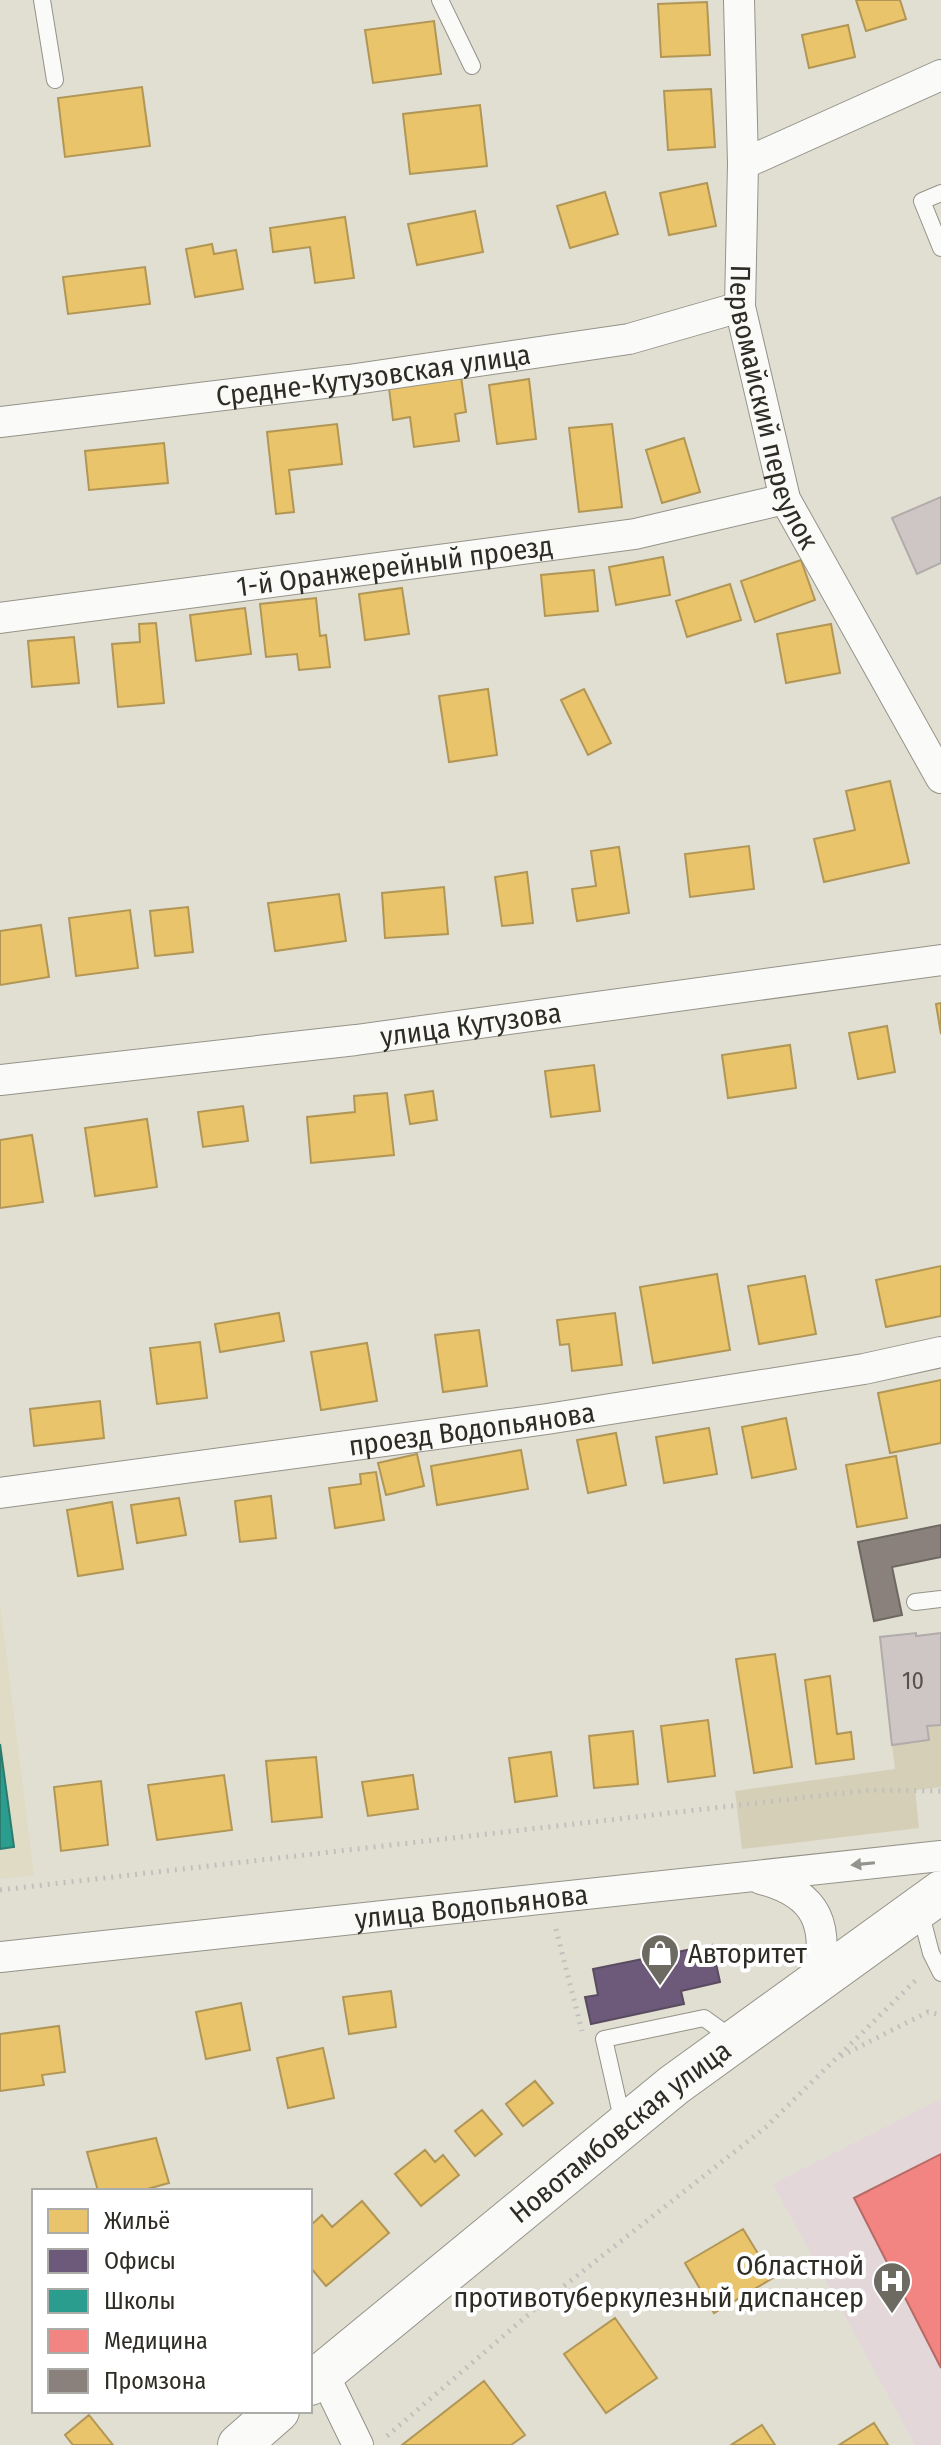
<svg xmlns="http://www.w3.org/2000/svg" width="941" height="2445" viewBox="0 0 941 2445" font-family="'Fira Sans Condensed',sans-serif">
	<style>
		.built { fill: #dfdbc5 }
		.medical { fill: #e3d7da }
		.green { fill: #d5cfb8 }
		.homes { fill: #e9c46a; stroke: #b19655; stroke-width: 2 }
		.offices { fill: #6d597a; stroke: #5a4c60; stroke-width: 2 }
		.schools { fill: #2a9d8f; stroke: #2b7b6f; stroke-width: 2 }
		.health { fill: #f28482; stroke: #b76a66; stroke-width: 2 }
		.industry { fill: #8a817c; stroke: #6e6862; stroke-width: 2 }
		.building { fill: #cdc6c5; stroke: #b1acaa; stroke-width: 2 }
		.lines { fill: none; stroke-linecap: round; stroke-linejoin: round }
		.service-casing { stroke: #959389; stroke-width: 18 }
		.minor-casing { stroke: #959389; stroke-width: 32 }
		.secondary-casing { stroke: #959389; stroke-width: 44 }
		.path { stroke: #c1c0bc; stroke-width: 5; stroke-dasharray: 2 6; stroke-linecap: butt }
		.service { stroke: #fafaf8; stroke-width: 16 }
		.minor { stroke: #fafaf8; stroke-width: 30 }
		.secondary { stroke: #fafaf8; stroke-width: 42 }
		.oneway { fill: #94938e }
		.labels { text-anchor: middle; stroke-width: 8; stroke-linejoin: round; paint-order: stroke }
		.number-label { font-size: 24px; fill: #56524c }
		.street-label { font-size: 28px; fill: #2e2c24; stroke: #fff }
		.poi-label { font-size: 28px; fill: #2e2c24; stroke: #fff; text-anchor: start }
	</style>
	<rect width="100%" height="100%" fill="#e1ded2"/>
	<!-- built -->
	<path class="built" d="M0,1603l34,272 -34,4z"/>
	<!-- medical -->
	<path class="medical" d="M941,2099v346h-26l-142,-261z"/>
	<!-- green -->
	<path class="green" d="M941,1725v62l-26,3 4,38 -177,21 -7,-58 160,-22 -3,-24 36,-5 -1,-14z"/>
	<!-- homes -->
	<path class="homes" d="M856,0h44l6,19 -40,12z
		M707,2l3,53 -49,2 -3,-53z
		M434,21l7,53 -68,9 -8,-53z
		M848,25l7,32 -46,11 -7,-33z
		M142,87l8,59 -85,11 -7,-59z
		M711,89l4,58 -47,3 -4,-59z
		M480,105l7,61 -77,8 -7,-60z
		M707,183l9,43 -47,9 -9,-42z
		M605,192l13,42 -48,14 -13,-42z
		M475,211l8,41 -66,13 -9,-41z
		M345,217l9,61 -39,5 -5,-36 -37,5 -3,-24z
		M212,244l2,10 22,-4 7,39 -48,8 -9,-48z
		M145,267l5,37 -82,10 -5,-37z
		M461,377l5,35 -11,2 4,27 -45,6 -4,-30 -17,3 -4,-32z
		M529,379l7,60 -39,5 -8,-59z
		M337,424l5,40 -53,6 5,42 -18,2 -9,-82z
		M612,424l10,83 -43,5 -10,-84z
		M684,438l16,54 -38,11 -16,-53z
		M164,443l4,40 -79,7 -4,-39z
		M663,557l7,38 -54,10 -7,-38z
		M801,560l14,40 -60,22 -14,-41z
		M594,570l4,41 -53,5 -4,-41z
		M730,584l11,36 -54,17 -11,-36z
		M402,588l7,46 -44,6 -6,-46z
		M316,598l4,38 6,-1 4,32 -31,3 -2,-16 -31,3 -6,-53z
		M245,608l6,46 -55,7 -6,-46z
		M156,623l8,80 -46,4 -6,-63 28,-2 -1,-18z
		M831,624l9,49 -54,10 -9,-49z
		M74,637l5,46 -47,4 -4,-46z
		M488,689l9,66 -48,7 -10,-66z
		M584,689l27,54 -23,12 -27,-55z
		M890,781l19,82 -85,19 -10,-43 41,-9 -9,-39z
		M749,846l5,43 -64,8 -5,-43z
		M619,847l10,66 -52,8 -5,-32 24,-3 -5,-35z
		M527,872l6,51 -31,3 -7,-49z
		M444,887l4,47 -63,4 -3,-45z
		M339,894l7,47 -71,10 -7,-48z
		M188,907l5,45 -38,4 -5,-45z
		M130,910l8,58 -62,8 -7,-58z
		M41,925l8,52 -49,8v-54z
		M941,1003v31l-5,-30z
		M887,1026l8,46 -37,7 -9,-46z
		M790,1045l6,43 -68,10 -6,-43z
		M594,1065l6,46 -49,6 -6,-46z
		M433,1091l4,29 -27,4 -5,-29z
		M387,1093l7,62 -83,8 -4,-46 48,-5 -1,-16z
		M243,1106l5,35 -45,6 -5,-35z
		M147,1119l10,68 -62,9 -10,-68z
		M32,1135l11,67 -43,6v-68z
		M941,1266v50l-55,11 -10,-47z
		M717,1274l13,76 -77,13 -13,-76z
		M805,1276l11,58 -57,10 -11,-58z
		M279,1313l5,28 -64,11 -5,-28z
		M615,1313l7,52 -50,6 -3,-27 -9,1 -3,-25z
		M479,1330l8,56 -44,6 -8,-57z
		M200,1342l7,56 -50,6 -7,-56z
		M367,1343l10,58 -56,9 -10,-58z
		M941,1380v63l-51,10 -12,-60z
		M100,1401l4,37 -70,8 -4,-37z
		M786,1418l10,51 -44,9 -10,-51z
		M709,1428l8,46 -53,9 -8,-46z
		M616,1433l10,52 -38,8 -11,-53z
		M521,1450l7,39 -91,16 -6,-39z
		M417,1454l7,32 -38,9 -8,-32z
		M896,1456l11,62 -50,9 -11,-62z
		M376,1472l8,48 -49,8 -6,-40 32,-4 -1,-10z
		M271,1496l5,42 -36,4 -5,-41z
		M179,1498l7,37 -49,8 -6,-38z
		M112,1502l11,67 -45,7 -11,-66z
		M775,1654l17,113 -38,6 -18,-114z
		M830,1676l7,58 14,-2 3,27 -38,5 -11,-84z
		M708,1720l7,56 -47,6 -7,-56z
		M633,1731l5,53 -44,4 -5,-52z
		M551,1752l6,44 -42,6 -6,-44z
		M316,1757l6,60 -50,5 -6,-61z
		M224,1775l8,55 -75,10 -9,-55z
		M413,1775l5,34 -50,7 -6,-34z
		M101,1781l7,64 -47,6 -7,-64z
		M391,1991l5,36 -47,7 -6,-37z
		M241,2003l9,47 -44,9 -10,-47z
		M59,2026l6,46 -23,3 2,10 -44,6v-57z
		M323,2048l11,50 -46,10 -11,-50z
		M535,2081l18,22 -30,23 -17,-22z
		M482,2110l20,24 -27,22 -20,-25z
		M156,2138l13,45 -29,8h-42l-11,-39z
		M425,2150l10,12 8,-7 16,20 -38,31 -26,-32z
		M362,2201l27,32 -63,53 -16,-19v-41l12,-11 10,12z
		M743,2229l30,49 -59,35 -29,-50z
		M615,2318l42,60 -51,35 -42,-59z
		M484,2381l41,54 -14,10h-109z
		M89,2415l24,30h-40l-8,-10z
		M874,2423l14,22h-49z
		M762,2425l13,20h-44z"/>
	<!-- offices -->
	<path class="offices" d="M712,1945l8,37 -39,9 3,13 -93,20 -6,-27 13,-2 -5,-26z"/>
	<!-- schools -->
	<path class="schools" d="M0,1744l14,103 -14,2z"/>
	<!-- health -->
	<path class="health" d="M941,2154v214l-87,-170z"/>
	<!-- industry -->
	<path class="industry" d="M941,1525v32l-49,10 10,48 -28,6 -16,-79z"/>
	<!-- building -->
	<path class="building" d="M941,497v66l-24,11 -25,-56z
		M916,1633v3l25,-3v92l-14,1 2,14 -37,5 -12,-108z"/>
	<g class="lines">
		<!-- service casing -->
		<g class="service-casing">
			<path id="service" d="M42,0l13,80
				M440,0l32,66
				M941,193l-19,8 19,47
				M915,1602l26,-3
				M920,1911l11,42 10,20
				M623,2123l-19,-84 100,-21 29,21"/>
		</g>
		<!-- minor casing -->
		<g class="minor-casing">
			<g id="minor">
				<path id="s1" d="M739,0l4,164 -3,143 45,192 156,279"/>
				<path d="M743,164l198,-89"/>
				<path id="s2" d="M0,422l349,-42 280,-41 111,-32"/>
				<path id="s3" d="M0,618l635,-84 150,-35"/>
				<path id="s4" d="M0,1080l356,-40 585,-80"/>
				<path id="s5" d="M0,1493l547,-74 317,-50 77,-17"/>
				<path d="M761,1879c58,15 68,47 57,102"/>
				<path id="s6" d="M0,1957l941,-101"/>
				<path d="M323,2373l35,72"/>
			</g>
		</g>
		<!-- secondary casing -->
		<g class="secondary-casing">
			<g id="secondary">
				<path id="s7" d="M310,2384l364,-299 267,-193"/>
				<path d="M239,2445l39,-34"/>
			</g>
		</g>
		<!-- path -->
		<path class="path" d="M0,1890l870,-100 71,1
			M556,1929l26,102
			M841,2056l87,-44 13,3
			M387,2436l149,-128 230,-181 152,-149"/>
		<!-- service -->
		<use href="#service" class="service"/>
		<!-- minor -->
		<use href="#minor" class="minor"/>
		<!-- secondary -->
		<use href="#secondary" class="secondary"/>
	</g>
	<!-- one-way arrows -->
	<defs><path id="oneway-solid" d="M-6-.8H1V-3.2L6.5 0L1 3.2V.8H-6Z" transform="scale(2)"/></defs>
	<use class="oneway" href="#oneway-solid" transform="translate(863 1864) rotate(174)"/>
	<!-- icons -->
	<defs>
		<g id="shop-pin" transform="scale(2)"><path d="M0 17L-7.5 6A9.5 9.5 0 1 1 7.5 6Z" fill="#6d6a61" stroke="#fff"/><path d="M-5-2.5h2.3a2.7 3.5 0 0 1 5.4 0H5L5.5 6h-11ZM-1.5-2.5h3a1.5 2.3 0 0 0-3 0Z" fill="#fff"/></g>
		<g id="hospital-pin" transform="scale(2)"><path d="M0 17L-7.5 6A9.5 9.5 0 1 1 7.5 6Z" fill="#6d6a61" stroke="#fff"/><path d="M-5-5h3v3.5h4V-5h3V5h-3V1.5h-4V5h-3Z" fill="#fff"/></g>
	</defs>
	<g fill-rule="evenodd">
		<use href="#shop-pin" x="660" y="1953"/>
		<use href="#hospital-pin" x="892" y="2281"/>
	</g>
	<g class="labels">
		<!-- number labels -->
		<g class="number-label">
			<text x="913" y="1689">10</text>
		</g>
		<!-- street labels -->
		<g class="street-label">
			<text dy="10" stroke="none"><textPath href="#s2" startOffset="376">Средне-Кутузовская улица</textPath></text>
			<text dy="10" stroke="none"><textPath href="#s1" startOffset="412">Первомайский переулок</textPath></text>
			<text dy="10" stroke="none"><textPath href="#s3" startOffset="398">1-й Оранжерейный проезд</textPath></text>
			<text dy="10" stroke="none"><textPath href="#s4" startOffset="474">улица Кутузова</textPath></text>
			<text dy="10" stroke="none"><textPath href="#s5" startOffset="476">проезд Водопьянова</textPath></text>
			<text dy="10" stroke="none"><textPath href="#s6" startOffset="474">улица Водопьянова</textPath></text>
			<text dy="10" stroke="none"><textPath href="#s7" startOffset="400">Новотамбовская улица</textPath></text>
		</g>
		<!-- poi labels -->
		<g class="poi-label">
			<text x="688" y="1963">Авторитет</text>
			<text x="864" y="2275" text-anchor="end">Областной<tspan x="864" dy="32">противотуберкулезный диспансер</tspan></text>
		</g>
	</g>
	<!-- legend -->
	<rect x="32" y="2189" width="280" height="224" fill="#ffffff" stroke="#ababa7" stroke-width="2"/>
	<rect x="48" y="2209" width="40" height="24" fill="#e9c46a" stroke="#ababa7" stroke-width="2"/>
	<text x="104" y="2229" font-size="24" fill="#2e2c24">Жильё</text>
	<rect x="48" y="2249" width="40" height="24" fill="#6d597a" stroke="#ababa7" stroke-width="2"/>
	<text x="104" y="2269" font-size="24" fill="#2e2c24">Офисы</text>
	<rect x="48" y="2289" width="40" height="24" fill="#2a9d8f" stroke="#ababa7" stroke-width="2"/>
	<text x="104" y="2309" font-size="24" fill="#2e2c24">Школы</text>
	<rect x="48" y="2329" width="40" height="24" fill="#f28482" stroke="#ababa7" stroke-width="2"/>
	<text x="104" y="2349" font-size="24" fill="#2e2c24">Медицина</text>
	<rect x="48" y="2369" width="40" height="24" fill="#8a817c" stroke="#ababa7" stroke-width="2"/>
	<text x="104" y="2389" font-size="24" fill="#2e2c24">Промзона</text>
</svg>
